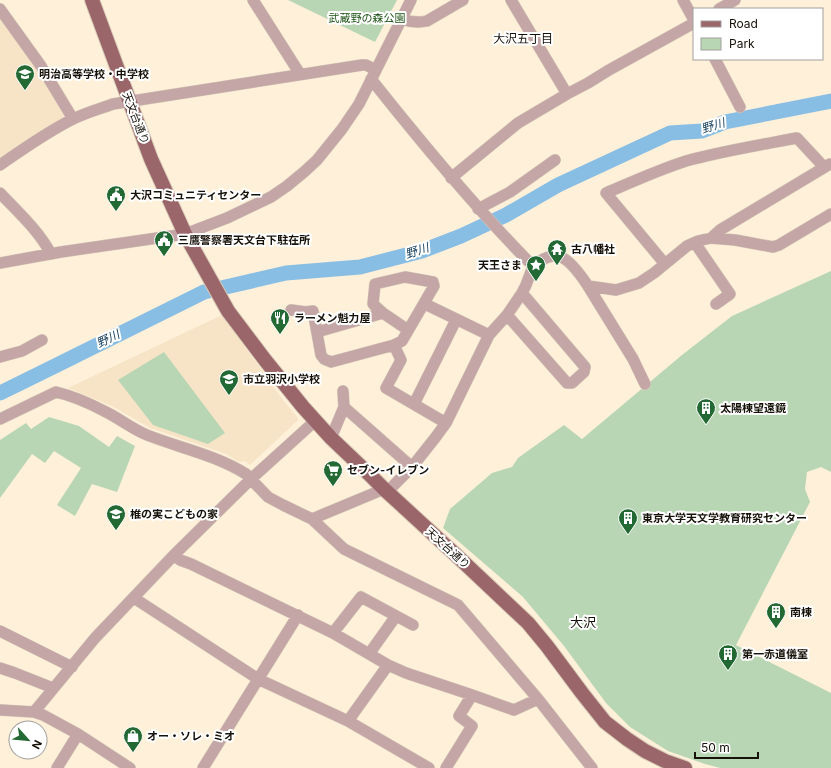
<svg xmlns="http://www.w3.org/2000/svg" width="831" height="768" viewBox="0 0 831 768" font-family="Inter,'Noto Sans JP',sans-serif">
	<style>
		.built { fill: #f7e4c7 }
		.green { fill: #b8d6b3 }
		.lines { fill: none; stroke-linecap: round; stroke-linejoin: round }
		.river { stroke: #88bde4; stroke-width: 15 }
		.minor-casing { stroke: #d9ccb8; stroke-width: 12 }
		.major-casing { stroke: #d9ccb8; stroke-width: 16 }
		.minor { stroke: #c4a6a7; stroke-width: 11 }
		.major { stroke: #9a666a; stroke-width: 14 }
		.labels { text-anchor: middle; stroke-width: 4; stroke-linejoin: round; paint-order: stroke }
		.park-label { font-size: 11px; fill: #1f5517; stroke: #fff }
		.poi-label { font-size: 11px; font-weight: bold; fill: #161109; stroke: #fff; text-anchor: start }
		.street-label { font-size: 11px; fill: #161109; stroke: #fff }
		.neighbourhood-label { font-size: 12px; fill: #161109; stroke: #fff }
		.water-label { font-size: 12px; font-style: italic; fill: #19425d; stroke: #fff }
		.quarter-label { font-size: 13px; fill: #161109; stroke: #fff }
	</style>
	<rect width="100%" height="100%" fill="#fef0d9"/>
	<!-- built -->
	<path class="built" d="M0,18l36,48 28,51 -64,43z
		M222,315l61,85 15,18v2l-48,45 -5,-4 -6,1 -13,-8 -76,-26 -38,-22 -44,-18z"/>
	<!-- green -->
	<path class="green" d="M288,0h109l-22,42z
		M831,271v201l-10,-5 -14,5 -2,17 5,13 -74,143 95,48v75h-111l-15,-4 -37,-13 -38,-24 -24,-24 -42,-57 -41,-49 -80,-69 7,-19 42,-36 20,-6 6,-9 46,-33 18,14 100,-84 50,-39z
		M164,352l61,81 -17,11 -55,-19 -35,-45z
		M49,417l30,9 30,21 8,-11 18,10 -18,46 -25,-8 -17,32 -18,-11 24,-37 -27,-17 -9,12 -13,-9 -32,44v-58l26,-17 5,6z"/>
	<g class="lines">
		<!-- river -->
		<path class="river" d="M0,393l57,-28 147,-73 82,-19 74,-6 62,-16 39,-15 45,-21 52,-30 112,-52 32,-2 23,-9 106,-21"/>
		<!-- minor casing -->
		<g class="minor-casing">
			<path id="minor" d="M253,0l47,74
				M511,0l56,94
				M683,0l11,20
				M0,9l41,57 32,53
				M719,9l16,-9
				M401,19c9,3 17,4 26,2l36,-21
				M715,59l25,48
				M371,79c50,63 101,125 157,182l6,3
				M0,165c23,-16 47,-33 73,-46 12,-6 26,-10 40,-15l249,-39h4l10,5
				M451,178l67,-55 49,-29 21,-11 21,-13 85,-47
				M0,193c18,19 39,38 51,61
				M478,209l32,-17 45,-32
				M711,238l9,-8 110,-66
				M695,243l35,51 -14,10
				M0,263l61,-11 124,-18 42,-16 44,-21 16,-11 17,-14 13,-12 25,-31 17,-25 52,-104
				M665,264l-59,-71c26,-11 52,-23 80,-32 36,-10 74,-16 111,-23l27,29
				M588,286l45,73 12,25
				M425,304l64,31
				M291,310l15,2 7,-1 8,44 3,4 7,3 63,-17 8,-4 32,-55 -1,-4 -28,-5 -30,7 -2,20 10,9
				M507,315l60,68h5l12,-11 1,-5 -63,-74
				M317,332l66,-19 25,17
				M394,345l7,15 -15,28 60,35
				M0,357l22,-6 20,-11
				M414,404l42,-84
				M344,407l68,60
				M0,419l56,-27c17,4 33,11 48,19 15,7 28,18 43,24 33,13 69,20 99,39l22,23 15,8 29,14 32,30 114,56 80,94 54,69
				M331,438l13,-31 -1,-16
				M387,492l25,-25 23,-29 11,-15 43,-88 18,-20 15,-22 4,-8 8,-21c7,-4 19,-11 27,-7 10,4 21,20 27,29l28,4 23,-7 15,-10 33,-27 11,-5 13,-3 24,2 38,7 6,-2 52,-31
				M312,519l72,-30
				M174,555l6,5 11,4 142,69 55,32 18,8 66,22 42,15 24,-11
				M134,598l124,81 90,42 81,47
				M0,631l72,36
				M333,633l28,-36 52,28
				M369,654l27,-38
				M0,668l15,5 38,15
				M0,710l34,2 9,3 35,19 52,34
				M34,712l61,-74 79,-83 77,-76 64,-58
				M348,721l40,-56
				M57,768l21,-34
				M203,768l95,-153
				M446,768l26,-42 -13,-10 13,-21"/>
		</g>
		<!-- major casing -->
		<g class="major-casing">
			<path id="major" d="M92,0l59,159 34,75 43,77 37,49 38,47 28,31 41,39 12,12 73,67 71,67 19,23 35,47 23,29 22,17 18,12 20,10 20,7"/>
		</g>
		<!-- minor -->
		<use href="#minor" class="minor"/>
		<!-- major -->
		<use href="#major" class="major"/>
	</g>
	<!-- icons -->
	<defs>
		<g id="school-pin" transform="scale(1)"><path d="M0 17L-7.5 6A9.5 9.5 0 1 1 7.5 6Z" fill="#236934" stroke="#fff"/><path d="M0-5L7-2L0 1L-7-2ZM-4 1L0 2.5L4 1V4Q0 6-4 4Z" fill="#fff"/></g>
		<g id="civic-pin" transform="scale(1)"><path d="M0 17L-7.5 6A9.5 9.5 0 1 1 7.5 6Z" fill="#236934" stroke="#fff"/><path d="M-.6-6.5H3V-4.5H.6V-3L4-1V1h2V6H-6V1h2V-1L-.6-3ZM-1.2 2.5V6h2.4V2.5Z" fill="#fff"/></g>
		<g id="temple-pin" transform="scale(1)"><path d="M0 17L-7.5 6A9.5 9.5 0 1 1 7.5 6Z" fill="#236934" stroke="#fff"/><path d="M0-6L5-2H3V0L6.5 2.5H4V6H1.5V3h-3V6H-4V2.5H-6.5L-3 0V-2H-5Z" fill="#fff"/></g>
		<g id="sight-pin" transform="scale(1)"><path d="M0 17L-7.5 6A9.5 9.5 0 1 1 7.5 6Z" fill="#236934" stroke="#fff"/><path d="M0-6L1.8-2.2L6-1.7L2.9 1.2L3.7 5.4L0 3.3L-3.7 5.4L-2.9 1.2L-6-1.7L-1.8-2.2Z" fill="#fff"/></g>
		<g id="restaurant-pin" transform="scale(1)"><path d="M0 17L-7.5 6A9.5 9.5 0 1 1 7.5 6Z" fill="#236934" stroke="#fff"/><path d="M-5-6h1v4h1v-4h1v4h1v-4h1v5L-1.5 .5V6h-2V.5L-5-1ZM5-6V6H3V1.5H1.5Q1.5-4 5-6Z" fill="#fff"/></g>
		<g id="building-pin" transform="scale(1)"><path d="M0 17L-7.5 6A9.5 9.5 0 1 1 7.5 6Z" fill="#236934" stroke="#fff"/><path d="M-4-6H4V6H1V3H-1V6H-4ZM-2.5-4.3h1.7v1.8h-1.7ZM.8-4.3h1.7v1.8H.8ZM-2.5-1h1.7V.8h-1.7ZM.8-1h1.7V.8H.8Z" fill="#fff"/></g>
		<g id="supermarket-pin" transform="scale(1)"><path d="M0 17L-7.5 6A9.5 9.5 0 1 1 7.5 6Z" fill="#236934" stroke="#fff"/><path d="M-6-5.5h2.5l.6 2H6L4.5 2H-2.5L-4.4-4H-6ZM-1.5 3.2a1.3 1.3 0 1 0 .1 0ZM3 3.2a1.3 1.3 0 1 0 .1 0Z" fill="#fff"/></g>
		<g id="shop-pin" transform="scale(1)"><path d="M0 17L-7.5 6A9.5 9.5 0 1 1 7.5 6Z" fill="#236934" stroke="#fff"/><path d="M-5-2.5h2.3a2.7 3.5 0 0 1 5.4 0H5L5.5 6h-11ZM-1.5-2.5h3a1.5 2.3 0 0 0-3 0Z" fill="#fff"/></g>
	</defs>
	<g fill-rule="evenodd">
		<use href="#school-pin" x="25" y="74"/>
		<use href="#civic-pin" x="116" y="195"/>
		<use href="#civic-pin" x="164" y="240"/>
		<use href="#temple-pin" x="557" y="249"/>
		<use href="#sight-pin" x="536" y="265"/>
		<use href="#restaurant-pin" x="280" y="318"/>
		<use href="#school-pin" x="229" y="379"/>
		<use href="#building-pin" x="706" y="408"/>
		<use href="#supermarket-pin" x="333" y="470"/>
		<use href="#school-pin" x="116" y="514"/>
		<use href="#building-pin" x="628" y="518"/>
		<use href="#building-pin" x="776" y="612"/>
		<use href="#building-pin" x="728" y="654"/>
		<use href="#shop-pin" x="133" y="736"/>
	</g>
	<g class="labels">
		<!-- park labels -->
		<g class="park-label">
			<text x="367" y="22">武蔵野の森公園</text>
		</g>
		<!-- poi labels -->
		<g class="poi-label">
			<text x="39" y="78">明治高等学校・中学校</text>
			<text x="130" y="199">大沢コミュニティセンター</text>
			<text x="178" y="244">三鷹警察署天文台下駐在所</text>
			<text x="571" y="253">古八幡社</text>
			<text x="522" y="269" text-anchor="end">天王さま</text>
			<text x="294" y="322">ラーメン魁力屋</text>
			<text x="243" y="383">市立羽沢小学校</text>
			<text x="720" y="412">太陽棟望遠鏡</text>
			<text x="347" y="474">セブン-イレブン</text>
			<text x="130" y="518">椎の実こどもの家</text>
			<text x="642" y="522">東京大学天文学教育研究センター</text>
			<text x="790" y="616">南棟</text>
			<text x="742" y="658">第一赤道儀室</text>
			<text x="147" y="740">オー・ソレ・ミオ</text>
		</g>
		<!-- street labels -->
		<g class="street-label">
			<text transform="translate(136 118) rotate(69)" y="4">天文台通り</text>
			<text transform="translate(448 548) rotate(42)" y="4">天文台通り</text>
		</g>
		<!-- neighbourhood labels -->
		<g class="neighbourhood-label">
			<text x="523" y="43">大沢五丁目</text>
		</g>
		<!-- water labels -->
		<g class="water-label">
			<text transform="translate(713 126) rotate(-17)" y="4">野川</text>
			<text transform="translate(417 251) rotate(-18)" y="4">野川</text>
			<text transform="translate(108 339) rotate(-26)" y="4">野川</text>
		</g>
		<!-- quarter labels -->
		<g class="quarter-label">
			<text x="583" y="627">大沢</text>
		</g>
	</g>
	<!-- legend -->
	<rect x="693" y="8" width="130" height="52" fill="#ffffff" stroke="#a2a09d"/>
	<rect x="701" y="21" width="20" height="6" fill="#9a666a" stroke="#a2a09d"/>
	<text x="729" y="28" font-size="12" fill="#161109">Road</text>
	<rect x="701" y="38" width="20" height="12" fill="#b8d6b3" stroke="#a2a09d"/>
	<text x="729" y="48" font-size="12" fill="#161109">Park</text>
	<!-- north arrow -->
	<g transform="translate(28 740) rotate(117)"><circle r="19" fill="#ffffff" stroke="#a2a09d"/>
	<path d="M0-3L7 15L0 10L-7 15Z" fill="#236934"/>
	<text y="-6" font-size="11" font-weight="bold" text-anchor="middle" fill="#161109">N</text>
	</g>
	<!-- scale -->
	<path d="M695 752v6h63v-6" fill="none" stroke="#161109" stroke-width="2"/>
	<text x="701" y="752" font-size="12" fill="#161109" stroke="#ffffff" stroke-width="3" paint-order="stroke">50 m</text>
</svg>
